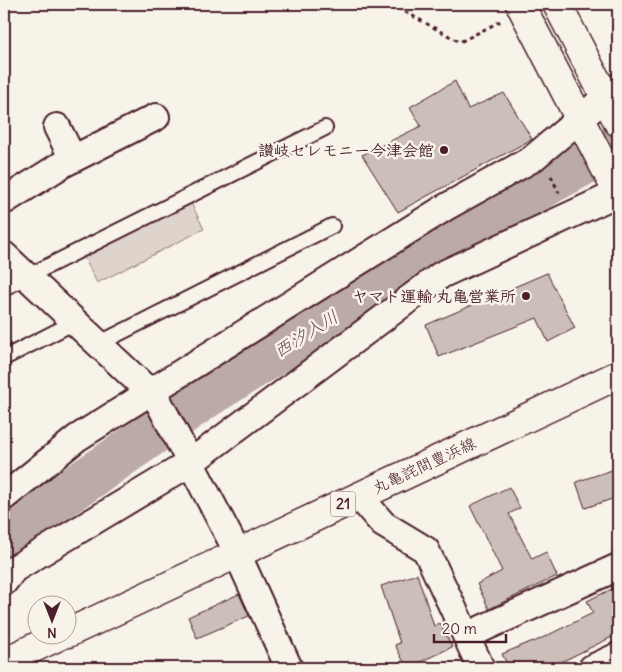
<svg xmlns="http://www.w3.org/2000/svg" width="622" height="672" viewBox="0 0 622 672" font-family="Delius,'Klee One',sans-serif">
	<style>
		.green { fill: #ded4cc; stroke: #947a7c }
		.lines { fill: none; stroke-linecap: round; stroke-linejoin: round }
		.river { stroke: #bcaaa7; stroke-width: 44 }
		.building { fill: #ccbfb9; stroke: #4a1f2b }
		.service-casing { stroke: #4a1f2b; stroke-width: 18 }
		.minor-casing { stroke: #4a1f2b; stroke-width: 30 }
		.tertiary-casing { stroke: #4a1f2b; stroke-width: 31 }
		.primary-casing { stroke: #4a1f2b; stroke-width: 31 }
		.path { stroke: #4a1f2b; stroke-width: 3; stroke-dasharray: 4 4; stroke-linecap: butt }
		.service { stroke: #f7f3e8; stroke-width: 14 }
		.minor { stroke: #f7f3e8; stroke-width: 26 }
		.tertiary { stroke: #f7f3e8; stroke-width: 28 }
		.primary { stroke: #f7f3e8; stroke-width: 28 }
		.poi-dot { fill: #4a1f2b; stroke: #f7f3e8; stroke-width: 2 }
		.labels { text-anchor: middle; stroke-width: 5; stroke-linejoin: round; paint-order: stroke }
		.shield { fill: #f7f3e8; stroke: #7e5f64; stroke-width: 1 }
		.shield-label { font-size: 15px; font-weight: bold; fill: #4a1f2b }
		.poi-label { font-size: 16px; font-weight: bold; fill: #4a1f2b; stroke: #f7f3e8; text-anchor: end }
		.street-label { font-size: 16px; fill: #4a1f2b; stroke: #f7f3e8 }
		.water-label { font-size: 18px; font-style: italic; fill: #6c4950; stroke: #f7f3e8 }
	</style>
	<rect width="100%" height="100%" fill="#f7f3e8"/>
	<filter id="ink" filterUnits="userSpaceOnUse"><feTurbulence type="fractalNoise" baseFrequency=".02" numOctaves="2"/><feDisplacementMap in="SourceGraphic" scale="10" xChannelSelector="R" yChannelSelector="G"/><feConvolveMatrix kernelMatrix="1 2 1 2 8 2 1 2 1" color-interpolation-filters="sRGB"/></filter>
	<g filter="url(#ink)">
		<!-- green -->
		<path class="green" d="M191,203l13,26 -107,54 -13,-26z"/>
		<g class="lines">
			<!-- river -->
			<path class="river" d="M4,537l204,-142 340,-212 70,-38"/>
		</g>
		<!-- building -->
		<path class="building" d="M455,81l13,28 36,-16 28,46 -134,73 -36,-57 59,-29 -11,-19z
			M547,273l28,55 -27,14 -11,-24 -98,39 -13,-32z
			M618,468v29l-33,11 -9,-26z
			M509,487l11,21 -11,6 23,45 14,-7 11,24 -68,33 -12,-25 25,-13 -32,-65z
			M417,574l17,52 6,-3 12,24 -45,21 -12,-23 5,-2 -19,-57z
			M618,586v48l-69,34h-40l-7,-14 31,-13 1,1 59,-29 -6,-12z
			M239,594l10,22 -52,22 -9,-21z"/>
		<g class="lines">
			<!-- service casing -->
			<g class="service-casing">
				<path id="service" d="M4,288l321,-160
					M98,344l234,-118
					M4,358l71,-36"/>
			</g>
			<!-- minor casing -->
			<g class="minor-casing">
				<path id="minor" d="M57,127l16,32
					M4,201l59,-37 93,-47
					M4,255l153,144 73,139 59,130
					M359,496l24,28 43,26 55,118
					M4,497l73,-59 369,-231 86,-48 86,-72
					M4,582l10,-13 176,-106 251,-188 177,-82
					M466,636l152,-69
					M592,668l26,-12"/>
			</g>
			<!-- tertiary casing -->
			<g class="tertiary-casing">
				<path id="tertiary" d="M520,4l98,189
					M557,4l61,118"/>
			</g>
			<!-- primary casing -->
			<g class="primary-casing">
				<path id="primary" d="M68,633l550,-258
					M4,662l59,-28"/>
			</g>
			<!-- path -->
			<path class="path" d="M391,4l69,38 41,-21
				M551,176l8,17"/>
			<!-- service -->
			<use href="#service" class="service"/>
			<!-- minor -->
			<use href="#minor" class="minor"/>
			<!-- tertiary -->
			<use href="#tertiary" class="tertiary"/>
			<!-- primary -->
			<use href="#primary" class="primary"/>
		</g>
	</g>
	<!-- markers -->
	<g class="poi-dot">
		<circle cx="444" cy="150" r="5"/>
		<circle cx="526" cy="296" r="5"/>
	</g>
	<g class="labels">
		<!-- shield labels -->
		<rect class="shield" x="330.5" y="491.5" width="25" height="25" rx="4"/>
		<g class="shield-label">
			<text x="343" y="509">21</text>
		</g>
		<!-- poi labels -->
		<g class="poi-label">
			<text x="434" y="156">讃岐セレモニー今津会館</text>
			<text x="516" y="302">ヤマト運輸 丸亀営業所</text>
		</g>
		<!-- street labels -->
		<g class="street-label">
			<text transform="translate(424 465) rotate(-25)" y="6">丸亀詫間豊浜線</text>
		</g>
		<!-- water labels -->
		<g class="water-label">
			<text transform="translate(306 334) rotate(-32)" y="6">西汐入川</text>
		</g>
	</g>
	<!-- margin -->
	<rect width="622" height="672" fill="none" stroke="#f7f3e8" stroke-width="20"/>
	<rect x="10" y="10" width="602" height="652" fill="none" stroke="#4a1f2b" stroke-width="2" filter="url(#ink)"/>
	<!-- north arrow -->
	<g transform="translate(52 620) rotate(180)"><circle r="24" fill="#f7f3e8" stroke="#b29e9c"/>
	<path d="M0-4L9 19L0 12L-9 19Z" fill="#4a1f2b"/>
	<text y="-8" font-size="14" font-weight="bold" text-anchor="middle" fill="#4a1f2b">N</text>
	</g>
	<!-- scale -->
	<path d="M434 634v8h72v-8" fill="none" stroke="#4a1f2b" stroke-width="2.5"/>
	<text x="442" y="634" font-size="15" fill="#4a1f2b" stroke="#f7f3e8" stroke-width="4" paint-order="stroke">20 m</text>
</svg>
